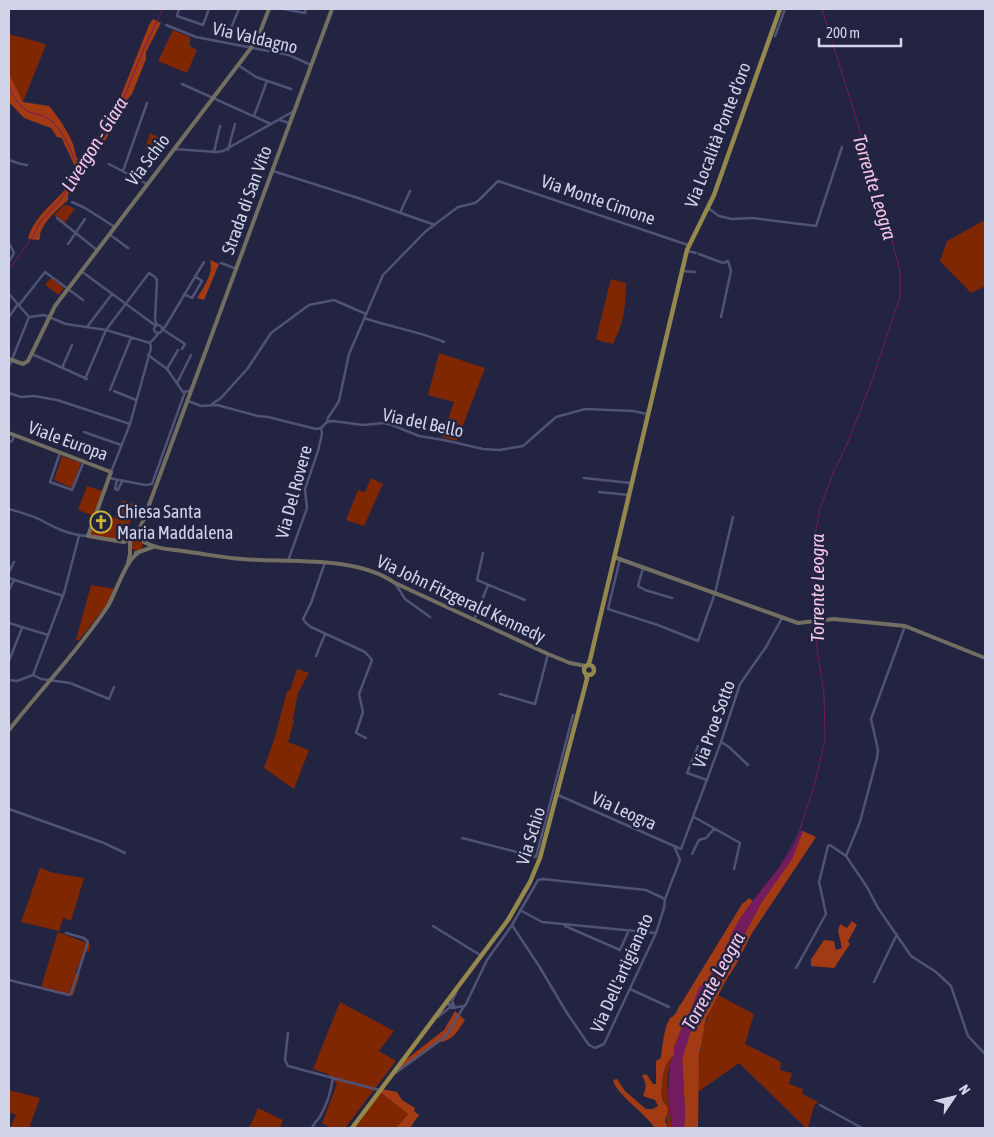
<svg xmlns="http://www.w3.org/2000/svg" width="994" height="1137" viewBox="0 0 994 1137" font-family="'Asap Condensed',sans-serif">
	<style>
		.green { fill: #7f2700 }
		.forest { fill: #a23b14 }
		.water { fill: #751b60 }
		.lines { fill: none; stroke-linecap: round; stroke-linejoin: round }
		.stream { stroke: #751b60; stroke-width: 1 }
		.street { stroke: #505375; stroke-width: 2.5 }
		.secondary { stroke: #726e61; stroke-width: 4 }
		.primary { stroke: #94884d; stroke-width: 4.5 }
		.labels { text-anchor: middle; stroke-width: 5; stroke-linejoin: round; paint-order: stroke }
		.street-label { font-size: 18px; fill: #d1d4e8; stroke: #222442 }
		.poi-label { font-size: 18px; fill: #d1d4e8; stroke: #222442; text-anchor: start }
		.water-label { font-size: 19px; font-style: italic; fill: #f7c5e6; stroke: #222442 }
	</style>
	<rect width="100%" height="100%" fill="#222442"/>
	<!-- green -->
	<path class="green" d="M173,30l17,7v9l7,4 -10,23 -29,-12z
		M9,34l30,8 7,3 -23,57 -14,-29z
		M150,133l8,4 -7,15 -6,-3z
		M67,205l8,4 -11,14 -10,-8 9,-9z
		M985,220v66l-14,7 -31,-32 7,-20z
		M51,278l13,10 -5,7 -14,-10z
		M611,279l15,4c-1,27 -1,36 -13,61l-13,-3 -4,-2z
		M439,353l46,15 -28,73 -15,-4 12,-35 -26,-7z
		M62,456l19,7 -9,25 -18,-8z
		M371,478l12,6 -19,42 -18,-6 12,-30 7,2z
		M87,486l16,5 -9,25 -16,-6z
		M122,500l15,5 -14,35 -32,-4 -1,-3 2,-5 5,2 6,-16 14,5 -2,-2z
		M131 545a6 6 0 1 1 12 0a6 6 0 1 1-12 0Z
		M91,585l25,4 -10,17 -27,34h-3z
		M297,669l12,4 -11,20 -5,26 1,2 -6,21 21,8 -15,39 -30,-21 11,-31 12,-46 3,-1z
		M40,868l14,5 30,5 -13,43 -8,-3 -4,13 -38,-9z
		M58,932l32,12 -1,8 -4,-1 -10,22 5,2 -7,21 -32,-9z
		M718,995l36,19 -9,30 36,18 -1,8 12,3 -3,11 14,5 -1,5 16,8 -4,4 -6,22h-2l-67,-65 -41,29c1,-36 2,-66 20,-97z
		M340,1002l54,29 -15,20 17,10 -51,67h-15l-8,-5 15,-39 -9,-10 -15,-5z
		M674,1055c-11,21 -5,51 -2,73h-4c-3,-8 1,-16 -2,-24 -2,-5 -5,-6 -5,-11 2,-14 1,-29 13,-38z
		M9,1090l31,8 -11,30h-19l6,-13 -7,-3z
		M380,1092l28,22 -12,14h-44z
		M258,1108l25,12 -3,8h-31z"/>
	<!-- forest -->
	<path class="forest" d="M153,19l8,4 -15,29v7l-14,35 -5,6 -21,39 -4,4 -21,33 -8,7 -5,12v5c-9,8 -30,26 -28,39l-2,1 -10,-1c5,-20 22,-33 35,-47 5,-6 9,-13 13,-20 -2,-12 -10,-22 -14,-34l-5,-1 -6,-9 -27,-10 -15,-16v-29l14,29 26,4c10,12 18,24 24,38 2,6 2,11 5,16h3l7,-7 32,-55 29,-73z
		M210,260l9,4 -15,36 -7,-2c7,-12 17,-25 13,-38z
		M803,831l13,6 -64,96 -15,30 -12,19 -19,37 -7,37 -1,72h-14l1,-17 -3,-52 15,-49 5,-11 7,-6 6,-16 20,-33 7,-5 19,-36 31,-44z
		M749,898l4,3 -9,14 -3,2 -11,20v5l-25,43 -6,5 -12,30 -6,10 -7,18v7c-12,9 -11,24 -13,38 2,15 11,9 4,28l3,7h-13c-9,-14 -40,-35 -42,-48l4,-1 8,12 21,18h7l5,-3 -3,-6 -12,-4c3,-8 4,-13 -1,-20l2,-2 3,1 6,9h3v-23l5,-3c1,-11 3,-29 8,-38 3,-5 3,-2 6,-6 3,-3 2,-6 6,-10l61,-100z
		M852,921l5,4 -9,16 2,3 -16,24 -23,-2v-8h1l12,-18 10,1 2,9 6,-2 -4,-17 2,-7 7,4z
		M455,1011l10,9c-6,9 -12,21 -25,22l-50,36 13,-16 41,-32z
		M382,1089l15,3 5,8 13,8 -1,3 5,4 -9,13h-14l12,-14 -28,-22z"/>
	<!-- water -->
	<path class="water" d="M801,830l2,1 -11,28 -31,44 -19,36 -7,5 -20,33 -6,16 -7,6 -5,11 -15,49 3,52 -1,17h-12l-4,-34 2,-30 4,-9v-7l7,-18 6,-10 13,-34 5,-1 25,-43c-1,-15 38,-60 49,-74 9,-12 16,-24 22,-38z"/>
	<g class="lines">
		<!-- stream -->
		<path class="stream" d="M9,88c6,10 11,21 23,25 5,1 11,2 15,5 17,11 25,35 32,53
			M9,270l24,-34 7,-14 21,-23 32,-48 30,-51 21,-52 19,-39
			M780,867l18,-32 16,-48 11,-47 -1,-46 -7,-45 -4,-73 1,-36 6,-31 13,-36 15,-31 25,-64 27,-81v-26l-21,-79 -57,-183"/>
		<!-- street -->
		<path class="street" d="M179,9l-2,7 26,9 6,-16
			M284,9l21,4 1,-4
			M166,25l30,12 93,18 22,10
			M230,30l9,-21
			M775,36l10,-27
			M238,65l18,12 35,12
			M182,84l89,40
			M254,116l13,-35
			M280,120l9,3
			M174,149l43,3 6,-1 71,-40
			M228,150l7,-26
			M214,152l6,-26
			M9,160l12,4 6,1
			M109,164l38,20
			M123,171l24,-68
			M273,171l85,27 77,27
			M72,202l13,6 30,19
			M708,208l11,8 13,3 21,-1 63,8 26,-79
			M400,213l10,-22
			M57,218l40,32
			M109,234l19,14
			M9,243l5,10 -5,9
			M68,244l17,-25
			M688,251l8,2
			M699,254l24,9 5,-2 3,10 -10,46
			M221,263l16,6
			M81,271l75,55
			M682,271l13,1
			M9,294l20,23
			M184,294l8,4 10,-17 -7,-5
			M19,305l26,-33 38,28
			M9,317l9,-13
			M29,317l15,-2 22,9 40,6 44,13 1,5 -21,76 -19,48
			M364,318c26,9 54,13 80,24
			M154 329a4 4 0 1 1 8 0a4 4 0 1 1-8 0Z
			M87,327l25,-33
			M162,329l3,-2 39,-65
			M162,329l23,15 -3,5
			M150,343l9,-10
			M32,354l55,25
			M148,355l19,14 16,23 7,-1
			M9,367l20,-50
			M62,368l10,-23
			M167,369l11,-19
			M85,379l21,-49 43,-57 6,4 2,3 -2,40 2,5
			M177,383l14,-28
			M110,390l21,-52
			M114,391l22,9
			M9,393l12,4 13,-1 23,4 73,24
			M188,401l13,5 16,-1 41,11 10,1 48,12 5,-1 6,-6 6,-1 30,4 20,-2 9,2 27,11 25,4 39,9 16,1 24,-4 33,-29 29,-8 48,2 14,3
			M212,404l9,-6 27,-30 23,-35 38,-28 25,-5 32,14
			M327,422l1,-4 11,-17 10,-47 34,-79 43,-44 32,-24 17,-4 4,-3 19,-19 190,64
			M84,432l37,13
			M9,442l3,-1 2,-5
			M60,453l-10,29 22,8 12,-29
			M109,478l36,7 7,-1 33,-92
			M584,478l47,5
			M117,480l-2,9 3,1 4,-9
			M599,492l30,3
			M9,509c10,3 21,6 30,10 16,9 30,16 49,17
			M483,553l-6,27 48,20
			M620,559l-12,50 50,16 40,16 17,-48 18,-76
			M288,561l19,-53 -2,-19 13,-38 4,-17 -1,-6
			M325,562l-14,41 -8,16 3,4 5,4 54,25 7,8 -13,34 4,18 -7,21 10,5
			M643,568l-5,18 7,4 27,8
			M9,572l5,-10
			M9,578l54,18
			M395,583l10,16 25,18
			M9,590l5,-10
			M474,620l14,-35
			M9,623l39,12
			M905,626l-34,93 7,31 -1,8 -17,64 -14,34 21,31 11,21 33,48 25,16 15,14 17,50 17,18
			M316,656l9,-22
			M9,661l13,-33
			M33,675l31,-82 15,-57
			M33,675l8,4 29,4 39,16 5,-12
			M9,680l8,1 16,-6
			M500,694l35,10 13,-50
			M721,742l8,5 19,18
			M698,746l-11,27 20,7
			M558,795l123,54 40,-107 19,-58 26,-37 16,-29
			M9,809l95,34 21,10
			M694,817l46,26 -6,26
			M462,838l74,19
			M692,854l7,-14 7,-2 8,-9
			M536,857l37,-142
			M520,910l22,12 114,11
			M512,925l27,41 28,47 22,32 6,3 9,-4 52,-111 8,-25 1,-9 15,-39 -5,-12
			M433,926l47,29
			M565,926l55,24 9,-20
			M796,968l30,-54 -7,-32 9,-36 2,-1 16,11
			M9,980l60,15 2,-1 17,-52 -4,-4 -18,-5
			M874,982l23,-48
			M630,989l39,18
			M453,1008l-7,-5 7,2
			M455,1008l-3,-7 5,-10
			M438,1017l11,-9 16,-2 22,-46 25,-35 26,-45 4,-1 104,11 19,9
			M288,1033l-3,27 3,6 45,12
			M394,1074l52,-38 18,-30
			M820,1105l42,23
			M312,1128c2,-5 4,-6 7,-10 7,-11 12,-27 14,-40l46,12"/>
		<!-- secondary -->
		<path class="secondary" d="M9,359l14,5 5,-3 27,-55 196,-258 9,-16 9,-23
			M9,433l102,39 -23,64 36,6 8,-3
			M143,526v14
			M144,542c13,8 30,7 45,10 17,2 35,6 53,7 45,4 114,-4 153,24l153,71 22,9 16,3
			M136,553l17,-6
			M614,557l184,66 36,-4 71,7 80,32
			M128,563l2,-9v-12l7,-8 6,-13 189,-512
			M9,730c32,-41 70,-80 99,-124 8,-14 18,-46 30,-53"/>
		<!-- primary -->
		<path class="primary" d="M584 670a5 5 0 1 1 10 0a5 5 0 1 1-10 0Z
			M588,665l2,-5 97,-410 27,-55 66,-186
			M352,1128l156,-208 22,-38 10,-24 47,-179 -1,-5"/>
	</g>
	<!-- icons -->
	<defs>
		<g id="church-ring" transform="scale(1.125)"><circle r="9.5" fill="#222442" stroke="#ceb837" stroke-width="1.5"/><path d="M-1.2-6h2.4v3.5h3.3v2.4h-3.3V6h-2.4V-.1h-3.3v-2.4h3.3Z" fill="#ceb837"/></g>
	</defs>
	<g fill-rule="evenodd">
		<use href="#church-ring" x="101" y="522"/>
	</g>
	<g class="labels">
		<!-- street labels -->
		<g class="street-label">
			<text transform="translate(255 38) rotate(13)" y="6">Via Valdagno</text>
			<text transform="translate(718 135) rotate(-69)" y="6">Via Località Ponte d'oro</text>
			<text transform="translate(148 160) rotate(-53)" y="6">Via Schio</text>
			<text transform="translate(247 200) rotate(-70)" y="6">Strada di San Vito</text>
			<text transform="translate(598 200) rotate(19)" y="6">Via Monte Cimone</text>
			<text transform="translate(423 423) rotate(12)" y="6">Via del Bello</text>
			<text transform="translate(68 441) rotate(20)" y="6">Viale Europa</text>
			<text transform="translate(294 492) rotate(-75)" y="6">Via Del Rovere</text>
			<text transform="translate(461 599) rotate(25)" y="6">Via John Fitzgerald Kennedy</text>
			<text transform="translate(714 724) rotate(-70)" y="6">Via Proe Sotto</text>
			<text transform="translate(624 811) rotate(24)" y="6">Via Leogra</text>
			<text transform="translate(531 836) rotate(-73)" y="6">Via Schio</text>
			<text transform="translate(622 973) rotate(-66)" y="6">Via Dell'artigianato</text>
		</g>
		<!-- poi labels -->
		<g class="poi-label">
			<text x="117" y="518">Chiesa Santa<tspan x="117" dy="21">Maria Maddalena</tspan></text>
		</g>
		<!-- water labels -->
		<g class="water-label">
			<text transform="translate(94 144) rotate(-58)" y="7">Livergon - Giara</text>
			<text transform="translate(875 187) rotate(73)" y="7">Torrente Leogra</text>
			<text transform="translate(817 588) rotate(-90)" y="7">Torrente Leogra</text>
			<text transform="translate(713 981) rotate(-61)" y="7">Torrente Leogra</text>
		</g>
	</g>
	<!-- border -->
	<rect width="994" height="1137" fill="none" stroke="#d1d4e8" stroke-width="20"/>
	<!-- north arrow -->
	<g transform="translate(954 1097) rotate(55)" stroke="#222442" stroke-width="4" paint-order="stroke">
	<path d="M0-4L9 19L0 12L-9 19Z" fill="#d1d4e8"/>
	<text y="-8" font-size="14" font-weight="bold" text-anchor="middle" fill="#d1d4e8">N</text>
	</g>
	<!-- scale -->
	<path d="M819 38v8h82v-8" fill="none" stroke="#d1d4e8" stroke-width="2.5"/>
	<text x="826" y="38" font-size="15" fill="#d1d4e8" stroke="#222442" stroke-width="4" paint-order="stroke">200 m</text>
</svg>
